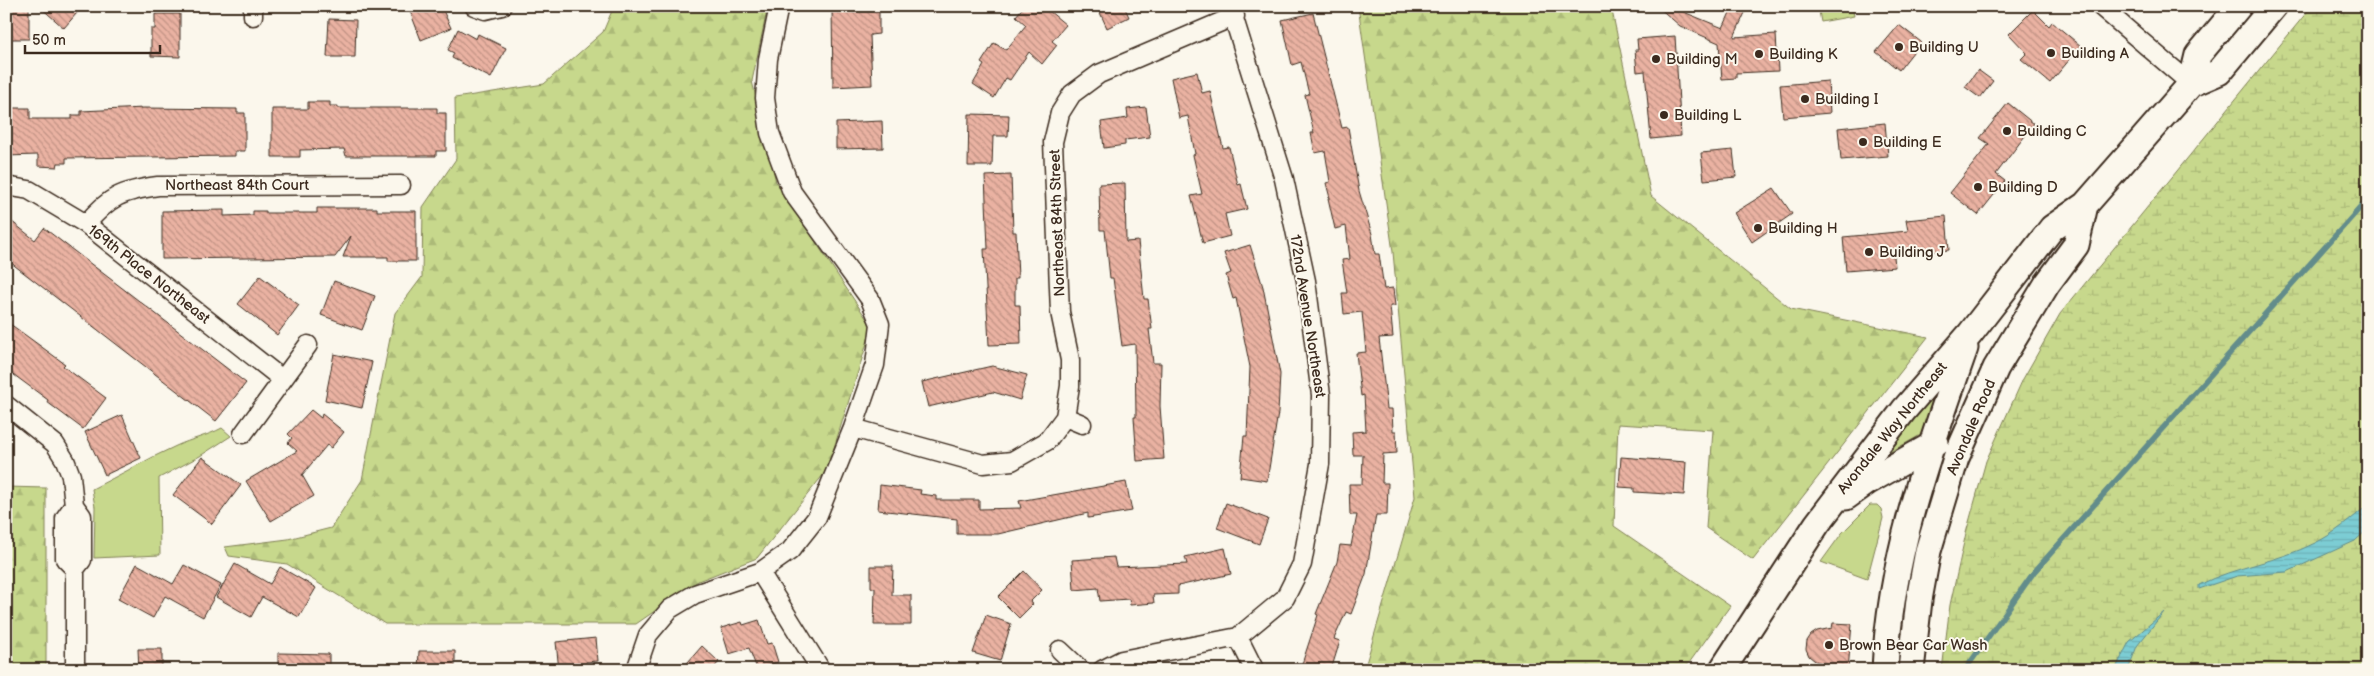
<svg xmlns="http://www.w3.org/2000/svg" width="2374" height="676" viewBox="0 0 2374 676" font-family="'Balsamiq Sans',sans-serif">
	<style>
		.green { fill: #c7d88c; stroke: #818155 }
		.forest { fill: url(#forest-firs); stroke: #818155 }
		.wetland { fill: url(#wetland-marsh); stroke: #818155 }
		.water { fill: url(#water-rules); stroke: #628c8b }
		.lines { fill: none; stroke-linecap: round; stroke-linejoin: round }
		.stream { stroke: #628c8b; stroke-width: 5.5 }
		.building { fill: url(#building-back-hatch); stroke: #3b2a1e }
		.street-casing { stroke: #3b2a1e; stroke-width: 21 }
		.secondary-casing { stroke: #3b2a1e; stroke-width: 29 }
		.street { stroke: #fbf7ec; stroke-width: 18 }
		.secondary { stroke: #fbf7ec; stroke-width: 25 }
		.poi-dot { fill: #3b2a1e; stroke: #fbf7ec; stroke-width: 2 }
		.labels { text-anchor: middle; stroke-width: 4; stroke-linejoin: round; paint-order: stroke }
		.poi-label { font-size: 15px; fill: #3b2a1e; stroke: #fbf7ec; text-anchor: start }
		.street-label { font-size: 15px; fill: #3b2a1e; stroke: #fbf7ec }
	</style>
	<defs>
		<pattern id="forest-firs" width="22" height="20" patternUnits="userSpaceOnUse" patternTransform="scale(1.25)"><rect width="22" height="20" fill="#c7d88c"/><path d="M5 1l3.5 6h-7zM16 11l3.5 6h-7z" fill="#acba78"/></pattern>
		<pattern id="wetland-marsh" width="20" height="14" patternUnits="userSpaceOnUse" patternTransform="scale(1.25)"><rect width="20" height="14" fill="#c7d88c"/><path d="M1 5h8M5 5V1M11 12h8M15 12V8" fill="none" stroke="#acba78"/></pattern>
		<pattern id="water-rules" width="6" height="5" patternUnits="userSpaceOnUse" patternTransform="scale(1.25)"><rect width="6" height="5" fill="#7ccdd4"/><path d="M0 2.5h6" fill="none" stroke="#6cb0b6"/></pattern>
		<pattern id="building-back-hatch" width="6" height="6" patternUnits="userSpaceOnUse" patternTransform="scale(1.25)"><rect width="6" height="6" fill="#eab2a2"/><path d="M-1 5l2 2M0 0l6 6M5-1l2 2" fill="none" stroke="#bf9183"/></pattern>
	</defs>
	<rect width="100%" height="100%" fill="#fbf7ec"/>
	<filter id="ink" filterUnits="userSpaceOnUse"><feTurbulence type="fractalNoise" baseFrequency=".02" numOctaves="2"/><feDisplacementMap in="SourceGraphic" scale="10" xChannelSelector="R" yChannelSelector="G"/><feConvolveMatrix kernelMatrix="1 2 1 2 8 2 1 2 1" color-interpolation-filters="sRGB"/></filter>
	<g filter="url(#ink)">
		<!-- green -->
		<path class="green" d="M1818,6h34l2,10 -33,6z
			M1941,379l-15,53 -41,23 -5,-3z
			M222,428l9,8 -31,20 -41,22 1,77 -66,3 1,-51 -3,-18c28,-14 55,-30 84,-43 15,-7 31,-10 46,-18z
			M1870,505h7l4,4 2,9 -16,61 -46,-17 21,-29z"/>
		<!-- forest -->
		<path class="forest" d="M614,6h154l-16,75 24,101 96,145 -45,143 -70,88 -59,23 -62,43h-251l-98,-60 -58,-8 -4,-9 63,-8 43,-11 31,-48 33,-167 27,-36 1,-70 33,-48 -1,-61 89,-14 59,-52z
			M1358,6h253l40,190 140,113 137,28 -175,223 -47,-32 7,-98 -95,-6 -4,102 116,80 -46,64h-320l51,-173 -22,-245z
			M6,487l40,1v182h-40z"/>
		<!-- wetland -->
		<path class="wetland" d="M2312,6h56v664h-426l8,-65 16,-72 20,-72 37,-82 37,-65z"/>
		<!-- water -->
		<path class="water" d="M2368,505v24l-13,12 -68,31 -50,4 -38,13v-4c37,-19 79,-23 116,-42 19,-9 36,-24 53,-38z
			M2164,612l-27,34 -9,24h-13l14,-28z"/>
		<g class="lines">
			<!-- stream -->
			<path class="stream" d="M1965,670l69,-98 334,-373"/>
		</g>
		<!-- building -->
		<path class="building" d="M6,6h23v33h-23z
			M39,6h44l-19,22z
			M408,6h33l10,22 -30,12z
			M851,6h28v28l-9,1 2,50 -39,2 -1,-79z
			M1024,6h19l23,19 -14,16 5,4 -15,19 -13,-12 -19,28 -4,-2 -12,20 -21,-14 11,-19 -3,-2 13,-20 12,7 20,-25 -10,-9z
			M1097,6h27l5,11 -22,11z
			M1657,6h12l54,22 10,-22h15l-14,31 42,-3 2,37 -42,2v5l-14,1 -3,-36 -39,-17z
			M2033,10l16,16 3,-4 29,24 -31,37 -29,-24 6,-6 -18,-19z
			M1313,13l29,115 6,-1 11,64 13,43 3,20h4l5,35 9,-1 2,18h-5l3,31 -14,1 8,71h5l1,22h3l1,22 -14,1 -1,29h6l-1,32h-11l-10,59 -15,40 -5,-2 -12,27 6,2 -9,29h-31l18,-55 -2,-1 21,-52 3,-17 11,1 6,-31h-7l-1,-31h13l1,-29h-10l-1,-23 14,-1 -2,-36 -3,1 -5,-43 10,-1 -4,-40 -18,2 -2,-21h5l-5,-33 8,-1 -4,-33 -11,3 -7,-31h2l-4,-15 4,-1 -5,-31 -10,2 -4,-20h3l-9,-38 4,-1 -8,-32 -9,3 -10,-45z
			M155,14h25v43l-29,-1v-27h4z
			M329,19l27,1 -1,37h-28z
			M1899,25l22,17 -22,28 -23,-18z
			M458,29l18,10 2,-5 28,14 -15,30 -39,-20 2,-5 -6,-3z
			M1675,36l6,100 -30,3 -6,-68 -8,1 -2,-22h3l-1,-11z
			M1978,70l15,11 -13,17 -15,-11z
			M1197,72l5,21 8,-2 13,57 6,-1 9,38 3,-1 6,25 -22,5 5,22 -27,7 -12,-47 11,-2 -9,-39 2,-1 -7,-38 -9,2 -8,-40z
			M1828,81l2,32 -47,4 -3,-32z
			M308,102h22v4h8v2h99v5h9v38h-10v5h-90l-2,-7 -44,1v7h-28v-48h36z
			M2008,103l26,21 -38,50 9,7 -27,34 -28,-22 39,-49 -9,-6z
			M1146,107l4,30 -25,3v5l-21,3 -3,-26 27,-4 -1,-9z
			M6,108h24v11h42v-4h9v-4l63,-3 93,1v4h8v38h-10v5l-169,2v5h-8l-1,4 -19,-1v-11l-32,1z
			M969,114l40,1 -1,21h-15l-1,30h-24z
			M882,121l1,27 -47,1v-26z
			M1885,123l3,33 -47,4 -3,-32z
			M1733,150l3,27 -32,3 -3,-27z
			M1011,175l2,57h3l2,46h-3v27h5l1,39 -32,1 -5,-96h4l-3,-73z
			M1125,183l1,59 12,-1 6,58h4l4,30h-3l4,34h8l-1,43 4,53 -27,2 -3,-44h2l-1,-73 -13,2 -9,-68h-3l-5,-48h-5l-1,-46z
			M1774,188l18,26 -40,28 -18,-29z
			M317,208h60v3h39v50h-28v-4h-45l8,-21 -16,21 -173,2v-48l62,-1v6l29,-1v-4h13v2h51z
			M1946,216l3,34 -55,6 1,11 -49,4 -3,-34 65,-6 -2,-11z
			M6,217l29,23 9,-12 202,155 -30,38 -210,-162z
			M1250,245l13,42 17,87 -2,39 -11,68 -27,-4 4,-41h3l3,-69 -14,-69 -3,1 -7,-24 5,-2 -7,-20z
			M260,276l39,29 -22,30 -39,-31z
			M334,281l41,15 -13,34 -41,-15z
			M6,321l59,43 -2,2 43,32 -23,31 -36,-27 1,-2 -42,-31z
			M334,354l38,8 -10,46 -37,-8z
			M992,366l35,9 -7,25 -27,-8 -65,15 -6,-25z
			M311,410l10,8 1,-4 22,18 -13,16 -4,-3 -25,30 12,21 -43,25 -25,-40 51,-30 -9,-8 4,-5 -4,-4z
			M122,415l19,43 -36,17 -20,-43z
			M202,457l39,28 -29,39 -39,-29z
			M1621,457l65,5 -2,33 -50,-3v-4l-15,-1z
			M1126,482l6,29 -44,7v-5l-90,21h-41v-15l-79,-9 2,-25 41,5 -1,4 16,2v4h43v9l42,-1 -2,-7z
			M1226,503l42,16 -9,25 -42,-16z
			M1225,548l6,26 -53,12v8l-25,1 1,8 -24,2 -1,-6 -29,2 -2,-13 -24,2 -2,-30 42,-3 2,10 71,-3 -2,-7z
			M137,564l36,20 11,-19 37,20 -18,32 -38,-21 -12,22 -35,-19z
			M235,564l35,20 10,-17 36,21 -17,29 -37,-20 -11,20 -35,-20z
			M871,566h22l-1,29h19v30h-37l1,-37h-4z
			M1024,571l18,19 -12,12 3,2 -14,14 -21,-21z
			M986,615l25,9 -11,37 -27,-8z
			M759,620l8,24 5,-1 6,19 -21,7 -8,-21 -20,6 -8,-26 21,-6 1,3z
			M1833,623l19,1 -4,46h-19l1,-5 -15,-4 -6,-5 -3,-7 1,-8 4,-6 6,-4 15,-3z
			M596,638l2,23 -12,1 1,8h-28l-3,-28z
			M702,646l17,16 -7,8h-31z
			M138,649h24v21h-23z
			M419,651h36v19h-37z
			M278,653l51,1v16h-51z"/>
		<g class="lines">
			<!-- street casing -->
			<g class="street-casing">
				<path id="street" d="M253,6v10
					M474,6l11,4 17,-4
					M2100,6l91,78
					M6,186l23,4 57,34 196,155
					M86,224c24,-28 36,-33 72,-38l243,-1
					M6,405l49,39 10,16 6,16 3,29 8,11v44l-7,9v101
					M1065,417l17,7
					M853,428l130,36 29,-3 35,-20 18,-24 5,-31v-26l-10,-48 -7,-170 7,-29 12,-19 27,-20 136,-58
					M243,434l65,-89
					M74,505l-9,13v41l10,10
					M760,572l61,98
					M1238,637l16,32
					M1060,650l21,20
					M636,670l12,-35 22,-26 25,-15 65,-22 30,-21 27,-34 36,-89 22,-63 5,-41 -10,-25 -78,-107 -22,-59 -5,-35 3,-39 11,-53
					M1102,670l20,-10 116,-23 47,-39 17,-34 18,-100 1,-69 -15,-114 -22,-102 -54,-173"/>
			</g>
			<!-- secondary casing -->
			<g class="secondary-casing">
				<path id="secondary" d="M2191,84l7,-29 41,-49
					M1846,497l21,-15 69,-39
					M1722,670l95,-146 87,-114 66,-76 82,-106 33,-23 106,-121 28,-12 55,-66
					M1885,670c5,-113 43,-217 80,-322
					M1911,670l8,-70 9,-49 28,-93 40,-90 51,-84 29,-39 9,-40"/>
			</g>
			<!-- street -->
			<use href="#street" class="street"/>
			<!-- secondary -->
			<use href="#secondary" class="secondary"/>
		</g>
	</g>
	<!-- markers -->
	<g class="poi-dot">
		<circle cx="1899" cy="47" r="5"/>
		<circle cx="2051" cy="53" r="5"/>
		<circle cx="1759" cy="54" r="5"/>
		<circle cx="1656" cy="59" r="5"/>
		<circle cx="1805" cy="99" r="5"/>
		<circle cx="1664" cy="115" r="5"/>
		<circle cx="2007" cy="131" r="5"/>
		<circle cx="1863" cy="142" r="5"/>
		<circle cx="1978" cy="187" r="5"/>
		<circle cx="1758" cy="228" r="5"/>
		<circle cx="1869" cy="252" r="5"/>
		<circle cx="1829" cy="645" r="5"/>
	</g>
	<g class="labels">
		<!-- poi labels -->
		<g class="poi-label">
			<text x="1909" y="52">Building U</text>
			<text x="2061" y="58">Building A</text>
			<text x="1769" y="59">Building K</text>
			<text x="1666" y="64">Building M</text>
			<text x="1815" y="104">Building I</text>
			<text x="1674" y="120">Building L</text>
			<text x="2017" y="136">Building C</text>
			<text x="1873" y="147">Building E</text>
			<text x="1988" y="192">Building D</text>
			<text x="1768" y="233">Building H</text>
			<text x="1879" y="257">Building J</text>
			<text x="1839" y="650">Brown Bear Car Wash</text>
		</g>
		<!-- street labels -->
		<g class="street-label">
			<text x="237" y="190">Northeast 84th Court</text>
			<text transform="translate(1057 223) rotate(-92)" y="5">Northeast 84th Street</text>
			<text transform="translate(149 274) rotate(38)" y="5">169th Place Northeast</text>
			<text transform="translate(1308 316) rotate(81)" y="5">172nd Avenue Northeast</text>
			<text transform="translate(1971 427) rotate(-67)" y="5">Avondale Road</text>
			<text transform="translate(1892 428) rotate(-51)" y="5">Avondale Way Northeast</text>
		</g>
	</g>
	<!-- margin -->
	<rect width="2374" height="676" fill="none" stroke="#fbf7ec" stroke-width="25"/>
	<rect x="12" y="12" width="2349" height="651" fill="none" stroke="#3b2a1e" stroke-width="2" filter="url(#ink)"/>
	<!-- scale -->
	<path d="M25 45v8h135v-8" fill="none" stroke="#3b2a1e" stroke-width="2.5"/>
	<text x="32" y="45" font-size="15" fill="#3b2a1e" stroke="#fbf7ec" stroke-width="4" paint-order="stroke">50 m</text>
</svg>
